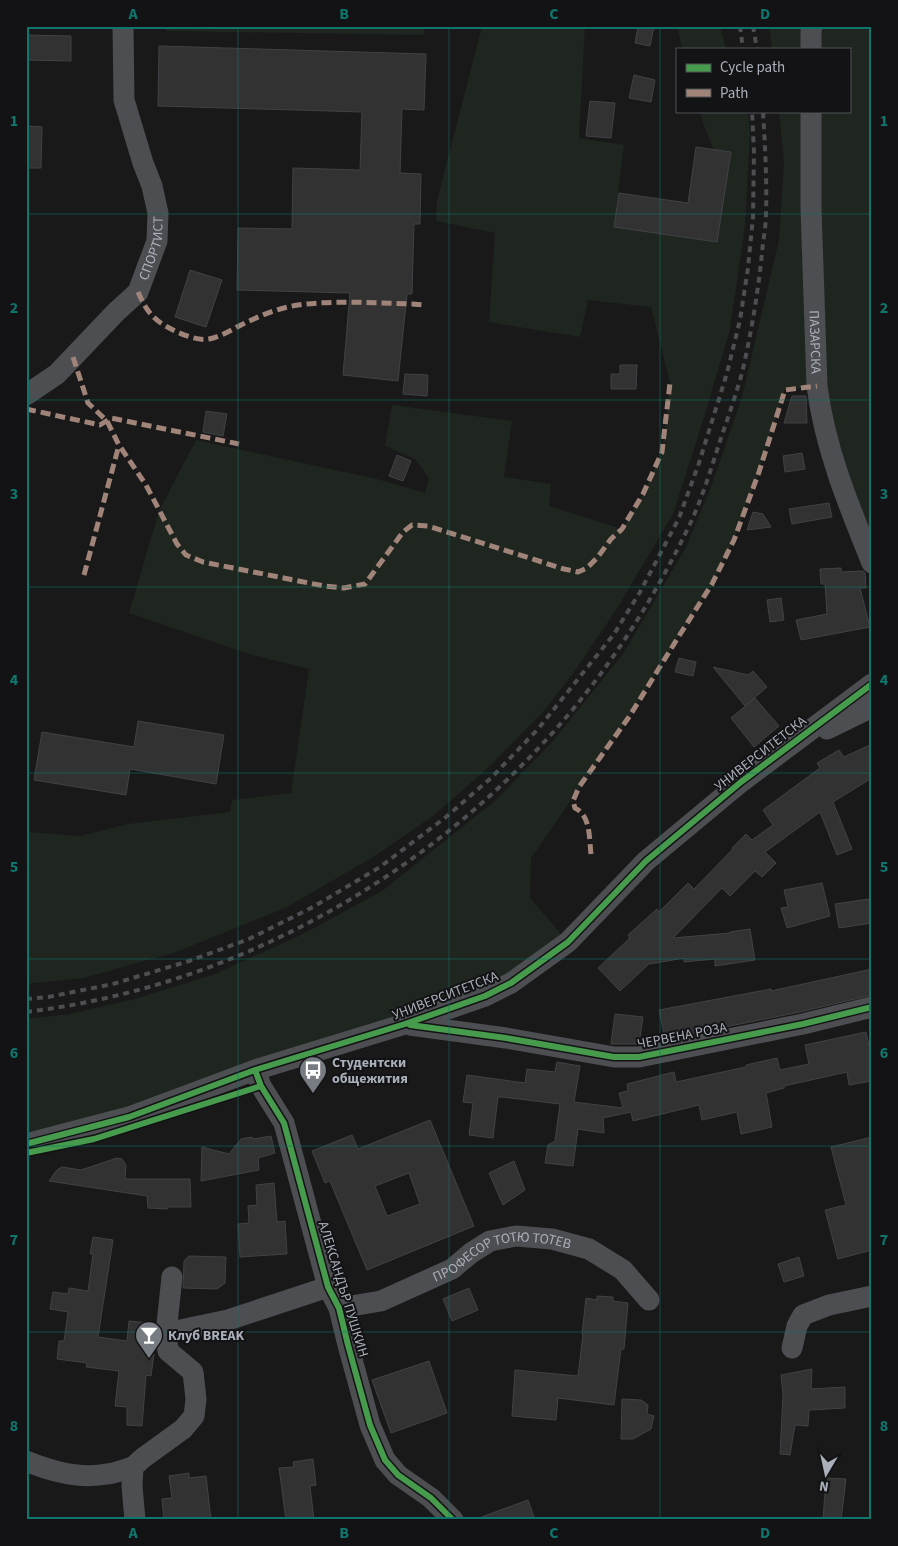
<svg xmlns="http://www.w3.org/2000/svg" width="898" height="1546" viewBox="0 0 898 1546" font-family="'Source Sans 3',sans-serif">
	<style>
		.green { fill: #1f261f }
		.building { fill: #323233; stroke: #414245; fill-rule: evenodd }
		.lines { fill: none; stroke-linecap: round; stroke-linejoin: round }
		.minor { stroke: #4d4e52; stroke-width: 21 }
		.rail { stroke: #4d4e51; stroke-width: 4; stroke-dasharray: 6 5; stroke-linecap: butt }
		.quiet { stroke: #a18479; stroke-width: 5; stroke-dasharray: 10 5; stroke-linecap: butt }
		.cycleway-casing { stroke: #131315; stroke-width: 9 }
		.cycleway { stroke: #469c4c; stroke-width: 6 }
		.grid { fill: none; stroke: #0f766e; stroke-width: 1; stroke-opacity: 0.55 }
		.labels { text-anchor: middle; stroke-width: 4; stroke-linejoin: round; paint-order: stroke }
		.street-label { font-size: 14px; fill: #aab0ba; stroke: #131315 }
		.poi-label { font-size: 14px; font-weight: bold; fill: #aab0ba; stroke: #131315; text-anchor: start }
		.neatline { fill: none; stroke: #0f766e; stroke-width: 2 }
		.grid-label { font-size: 16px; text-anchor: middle; font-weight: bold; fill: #0f766e }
	</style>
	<rect width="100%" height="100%" fill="#191919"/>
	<!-- green -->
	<path class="green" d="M166,26h258v9l-258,-4z
		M482,26h103l-6,112 45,7 -10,82 103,15 14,-89 -17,-3 -10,-24 -4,-15h48l2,22 -5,92 -15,104 -27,92 -30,93 -55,93 -46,68 -29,37 -53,54 -57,50 -58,40 -90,52 -109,44 -92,26 -58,6v-152l54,4 48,-12 102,-12 2,-12 59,-7 18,-124 -57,-14 -123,-42 30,-102 37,-71 181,39 48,14 4,-15 -14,-19 -30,-13 7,-41 120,16 -8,56 47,7 -2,22 73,23 21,-35 19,-42 8,-69 -19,-76 -63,-7 -8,37 -91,-15 6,-89 -59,-12 1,-20z
		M677,26h43l6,23h-44z
		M769,26h103v537l-56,-177 -31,4 -26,82 -25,68 -22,44 -33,52 -50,81 -98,141 -1,40 38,44 -57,41 -485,161v-125l44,-5 68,-16 77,-24 88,-40 79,-43 113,-90 58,-60 70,-87 63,-107 25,-60 31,-90 37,-157 5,-78 -5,-51h70v-62h-77z"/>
	<!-- building -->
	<path class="building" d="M638,26h16l-4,20 -15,-3z
		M26,35l45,1v25l-45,-1z
		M159,46l267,8 -2,56 -22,-1 -2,64 21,1 -1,50h-6l-2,70h-5l-9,87 -55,-6 7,-82 -113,-3 1,-62 54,1 1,-61 67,2 2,-58 -204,-6z
		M634,75l21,5 -4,22 -22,-4z
		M590,101l25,2 -4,35 -25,-2z
		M26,126l16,1 -1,41h-15z
		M696,147l35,5 -14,90 -103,-15 5,-34 69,10z
		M190,270l32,10 -16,47 -31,-10z
		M620,365h17l-1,24h-25v-15h9z
		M405,374l23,1 -1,21 -24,-2z
		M792,396h14l1,27h-23z
		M206,411l21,3 -4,22 -20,-4z
		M802,453l3,16 -20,3 -2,-16z
		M397,455l14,6 -8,20 -14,-5z
		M829,503l3,14 -40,7 -3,-15z
		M753,512l10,2 8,13 -24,3z
		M841,568v4l22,-1 2,2 1,15h-6l10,39 -69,13 -5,-20 31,-6 -2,-30h-4l-1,-15z
		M781,598l3,22 -14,2 -3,-22z
		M679,658l17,4 -3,14 -18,-4z
		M713,667l35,8 5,-4 14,16 -22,19z
		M755,698l24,28 -25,21 -23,-29z
		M138,721l86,14 -8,49 -86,-15 -4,26 -92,-15 8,-48 92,15z
		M872,744v34l-39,24 19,47 -15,6 -17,-43 -55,40 11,11 -14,14 -7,-6 -25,25 -8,-8 -49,50 57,-5v-1l20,-3 5,31 -40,6v-7l-31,3v-4l-34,6v-1l-30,28 -22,-23 32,-30 -2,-3 29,-26 2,3 29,-29 6,6 39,-40 -1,-1 14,-14 6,6 21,-15 -10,-15 57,-42 -3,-5 22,-13 5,7z
		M822,883l8,33 -43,12 -6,-20 7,-1 -4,-17z
		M869,899l3,24 -33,5 -4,-24z
		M872,969v26l-72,17 -135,27 -6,-29 112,-21v2z
		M615,1014l28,3 -4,27h-28z
		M866,1032l6,28v21l-23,4 -2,-13 -63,14v2l-18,5 6,34 -31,7 -4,-22 -35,8 -3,-15 -66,16 -2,-9 -28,6 1,15 -26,-4 -5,37 -28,-3 3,-18 7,-4 5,-37 -58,-7h-4l-5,41 -24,-3 4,-32 -10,-1 4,-27 58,8 2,-14 28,3 2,-10 23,4 -6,36 49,6 -4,-15 9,-2 -1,-7 47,-12 2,10 70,-15v-2l31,-7 3,12 29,-6 -4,-19z
		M430,1120l44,106 -107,44 -37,-89 -5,2 -13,-32 40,-16 6,14zM409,1173l11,31 -33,12 -12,-30z
		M271,1136l4,17 -17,5 1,12 -58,11 1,-34 27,7 12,-15 11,-2 1,2z
		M872,1137v113l-34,9 -13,-49 21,-5 -15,-58z
		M117,1158l5,1 4,6 -1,14h65l1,28h-23l-1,2 -19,-1 -1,-12 -98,-15 8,-11 5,-3 19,3z
		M514,1161l11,29 -22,15 -14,-32z
		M274,1183l3,39 8,-1 2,33 -47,3 -2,-33 11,-1 -1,-17 9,-1 -1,-20z
		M93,1237l20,3 -15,97 29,4 2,-20 22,2 -3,30 6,1 -3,22 -5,-1 -4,51 -15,-1v-18l-12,-1 4,-35 -33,-4 1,-4 -30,-4 2,-18h5l4,-29 -18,-3 3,-17 15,2 1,-6 19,3 5,-37h-3z
		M189,1256l37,1 -1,26 -8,6 -34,-1 1,-27z
		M799,1257l5,19 -20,6 -6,-18z
		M469,1288l9,22 -26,11 -9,-22z
		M597,1296l16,1v4l15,2 -4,46h-3l-7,56 -56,-7 -2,22 -44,-4 3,-46 63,6 5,-42h-1l4,-36 11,2z
		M429,1361l18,52 -56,20 -19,-53z
		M812,1369l-1,20 34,-2v21l-36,2 -1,16 -13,-1 -5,30 -10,-1 3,-59 -2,-20z
		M622,1399l19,1 7,5 -1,9 7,2 -3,13 -18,10h-12z
		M313,1459l3,26 -6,1 4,34h-28l-7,-52 15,-1 -1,-5z
		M189,1473v5l17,-2 5,44h-47l-2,-21 10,-1 -3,-22z
		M826,1478l20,1 -5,41h-18z
		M528,1500l7,20h-56v-2z"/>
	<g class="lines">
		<!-- minor -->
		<g class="minor">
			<path d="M811,49v-17l1,-6"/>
			<path id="s1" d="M811,111v97l6,178c8,63 32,120 55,177"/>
			<path id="s2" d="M26,395l31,-21 59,-62 22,-20 19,-51 1,-28 -6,-27 -9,-23 -19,-63 -1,-74"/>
			<path d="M827,729l45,-22"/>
			<path d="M410,1025l96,13 108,19h25l164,-33 69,-17"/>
			<path d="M255,1070l6,16 23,37 44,164 11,21 9,37 22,80 15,35 13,15 33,23 22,22"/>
			<path d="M26,1144l103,-27 126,-47 150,-46 80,-28 26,-13 57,-41 78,-81 95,-79 131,-98"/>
			<path id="s3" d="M339,1308l42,-7 71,-32 19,-16 19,-12 26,-5 36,3 37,10 34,21 26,30"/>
			<path d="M166,1333l62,-13 100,-33"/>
			<path d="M792,1348l5,-22 6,-11 26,-10 43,-9"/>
			<path d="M26,1461c24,10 55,18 81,13 9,-1 18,-5 26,-7"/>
			<path d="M135,1520l-3,-34 1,-19 10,-9 40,-29 11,-13 2,-17 -3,-27 -25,-21 -2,-18 6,-56"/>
		</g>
		<!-- rail -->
		<path class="rail" d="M740,26l3,23
			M753,26l4,23
			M26,999l22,-2 65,-13 76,-23 60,-22 64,-32 67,-40 66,-50 45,-39 47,-49 76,-95 26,-42 39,-74 20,-55 28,-90 13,-53 8,-52 5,-51 1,-65 -2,-41
			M26,1012c199,-24 386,-126 520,-272 59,-64 106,-137 143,-214 14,-29 23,-61 33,-91 7,-20 14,-41 20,-62 9,-39 16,-80 20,-120 1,-13 4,-26 4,-39 1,-34 -1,-69 -3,-103"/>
		<!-- quiet -->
		<path class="quiet" d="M138,292c9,20 15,28 35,38 10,5 25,11 36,9 11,-2 22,-9 32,-14 18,-9 37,-17 57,-20 37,-5 76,-2 114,-1l14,1
			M73,357l15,46 19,18 12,24 27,40 31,59 9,11 17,7 121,24 20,2 21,-4 38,-52 9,-7 16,1 136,43 14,3 9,-4 10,-10 14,-19 11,-10 21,-35 19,-42 8,-69
			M26,409l74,16 11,-7 128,26
			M84,575l35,-130
			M591,854c-2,-16 0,-38 -16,-46l-2,-7 6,-14 50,-70 50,-81 33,-52 22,-44 25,-68 26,-82 32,-4"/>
		<!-- cycleway casing -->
		<g class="cycleway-casing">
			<path id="cycleway" d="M410,1025l96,13 108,19h25l164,-33 69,-17
				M255,1070l6,16 23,37 44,164 11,21 9,37 22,80 15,35 13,15 33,23 22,22
				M26,1144l103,-27 126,-47 150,-46 80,-28 26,-13 57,-41 78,-81 95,-79 131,-98
				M26,1153l68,-14 167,-53"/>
		</g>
		<!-- cycleway -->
		<use href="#cycleway" class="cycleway"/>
	</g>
	<!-- grid -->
	<path class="grid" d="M238,26v1494M449,26v1494M660,26v1494M26,214h846M26,400h846M26,587h846M26,773h846M26,959h846M26,1146h846M26,1332h846"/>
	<!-- icons -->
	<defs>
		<g id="bus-pin" transform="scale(1.4375)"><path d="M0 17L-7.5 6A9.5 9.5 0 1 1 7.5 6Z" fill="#777b82" stroke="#131315"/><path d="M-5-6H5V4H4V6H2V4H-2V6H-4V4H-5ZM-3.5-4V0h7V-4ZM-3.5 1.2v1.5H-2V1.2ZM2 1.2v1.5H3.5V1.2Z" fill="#fff"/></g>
		<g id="bar-pin" transform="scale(1.4375)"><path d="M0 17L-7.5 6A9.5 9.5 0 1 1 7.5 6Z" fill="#777b82" stroke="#131315"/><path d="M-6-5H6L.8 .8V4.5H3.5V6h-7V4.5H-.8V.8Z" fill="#fff"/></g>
	</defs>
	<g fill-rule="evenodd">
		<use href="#bus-pin" x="313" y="1070"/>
		<use href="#bar-pin" x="149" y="1335"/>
	</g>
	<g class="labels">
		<!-- street labels -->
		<g class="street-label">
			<text dy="5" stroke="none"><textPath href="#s2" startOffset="199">СПОРТИСТ</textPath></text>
			<text dy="5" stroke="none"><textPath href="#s1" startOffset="231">ПАЗАРСКА</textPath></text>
			<text transform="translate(760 753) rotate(-38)" y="5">УНИВЕРСИТЕТСКА</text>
			<text transform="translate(445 995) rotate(-21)" y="5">УНИВЕРСИТЕТСКА</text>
			<text transform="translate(682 1035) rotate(-11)" y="5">ЧЕРВЕНА РОЗА</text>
			<text dy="5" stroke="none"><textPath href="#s3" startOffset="175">ПРОФЕСОР ТОТЮ ТОТЕВ</textPath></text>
			<text transform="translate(344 1289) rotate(73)" y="5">АЛЕКСАНДЪР ПУШКИН</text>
		</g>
		<!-- poi labels -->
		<g class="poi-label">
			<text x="332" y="1067">Студентски<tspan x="332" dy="16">общежития</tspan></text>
			<text x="168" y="1340">Клуб BREAK</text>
		</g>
	</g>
	<!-- border -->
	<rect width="898" height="1546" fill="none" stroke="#131315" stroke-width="55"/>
	<!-- legend -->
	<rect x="676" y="48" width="175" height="65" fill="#131315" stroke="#4f5257"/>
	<rect x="686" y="64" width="25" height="8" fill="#469c4c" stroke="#4f5257"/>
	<text x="720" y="72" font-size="15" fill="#aab0ba">Cycle path</text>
	<rect x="686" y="89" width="25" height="8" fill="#a18479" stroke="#4f5257"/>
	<text x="720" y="98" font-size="15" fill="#aab0ba">Path</text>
	<!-- north arrow -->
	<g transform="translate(826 1474) rotate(189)" stroke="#131315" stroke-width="4" paint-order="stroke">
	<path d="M0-4L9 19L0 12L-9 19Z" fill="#aab0ba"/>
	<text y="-8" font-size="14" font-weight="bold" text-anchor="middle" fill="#aab0ba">N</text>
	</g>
	<rect x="28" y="28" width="842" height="1490" class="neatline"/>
	<g class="grid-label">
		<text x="133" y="19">A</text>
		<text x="344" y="19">B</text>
		<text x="554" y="19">C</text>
		<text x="765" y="19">D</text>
		<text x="14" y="126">1</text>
		<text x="884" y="126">1</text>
		<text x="14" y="313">2</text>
		<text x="884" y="313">2</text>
		<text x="14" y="499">3</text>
		<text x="884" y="499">3</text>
		<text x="14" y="685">4</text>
		<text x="884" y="685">4</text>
		<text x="14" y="872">5</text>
		<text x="884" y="872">5</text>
		<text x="14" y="1058">6</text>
		<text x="884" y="1058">6</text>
		<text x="14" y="1245">7</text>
		<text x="884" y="1245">7</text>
		<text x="14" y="1431">8</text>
		<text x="884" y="1431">8</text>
		<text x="133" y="1538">A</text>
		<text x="344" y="1538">B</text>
		<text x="554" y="1538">C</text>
		<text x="765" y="1538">D</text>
	</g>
</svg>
